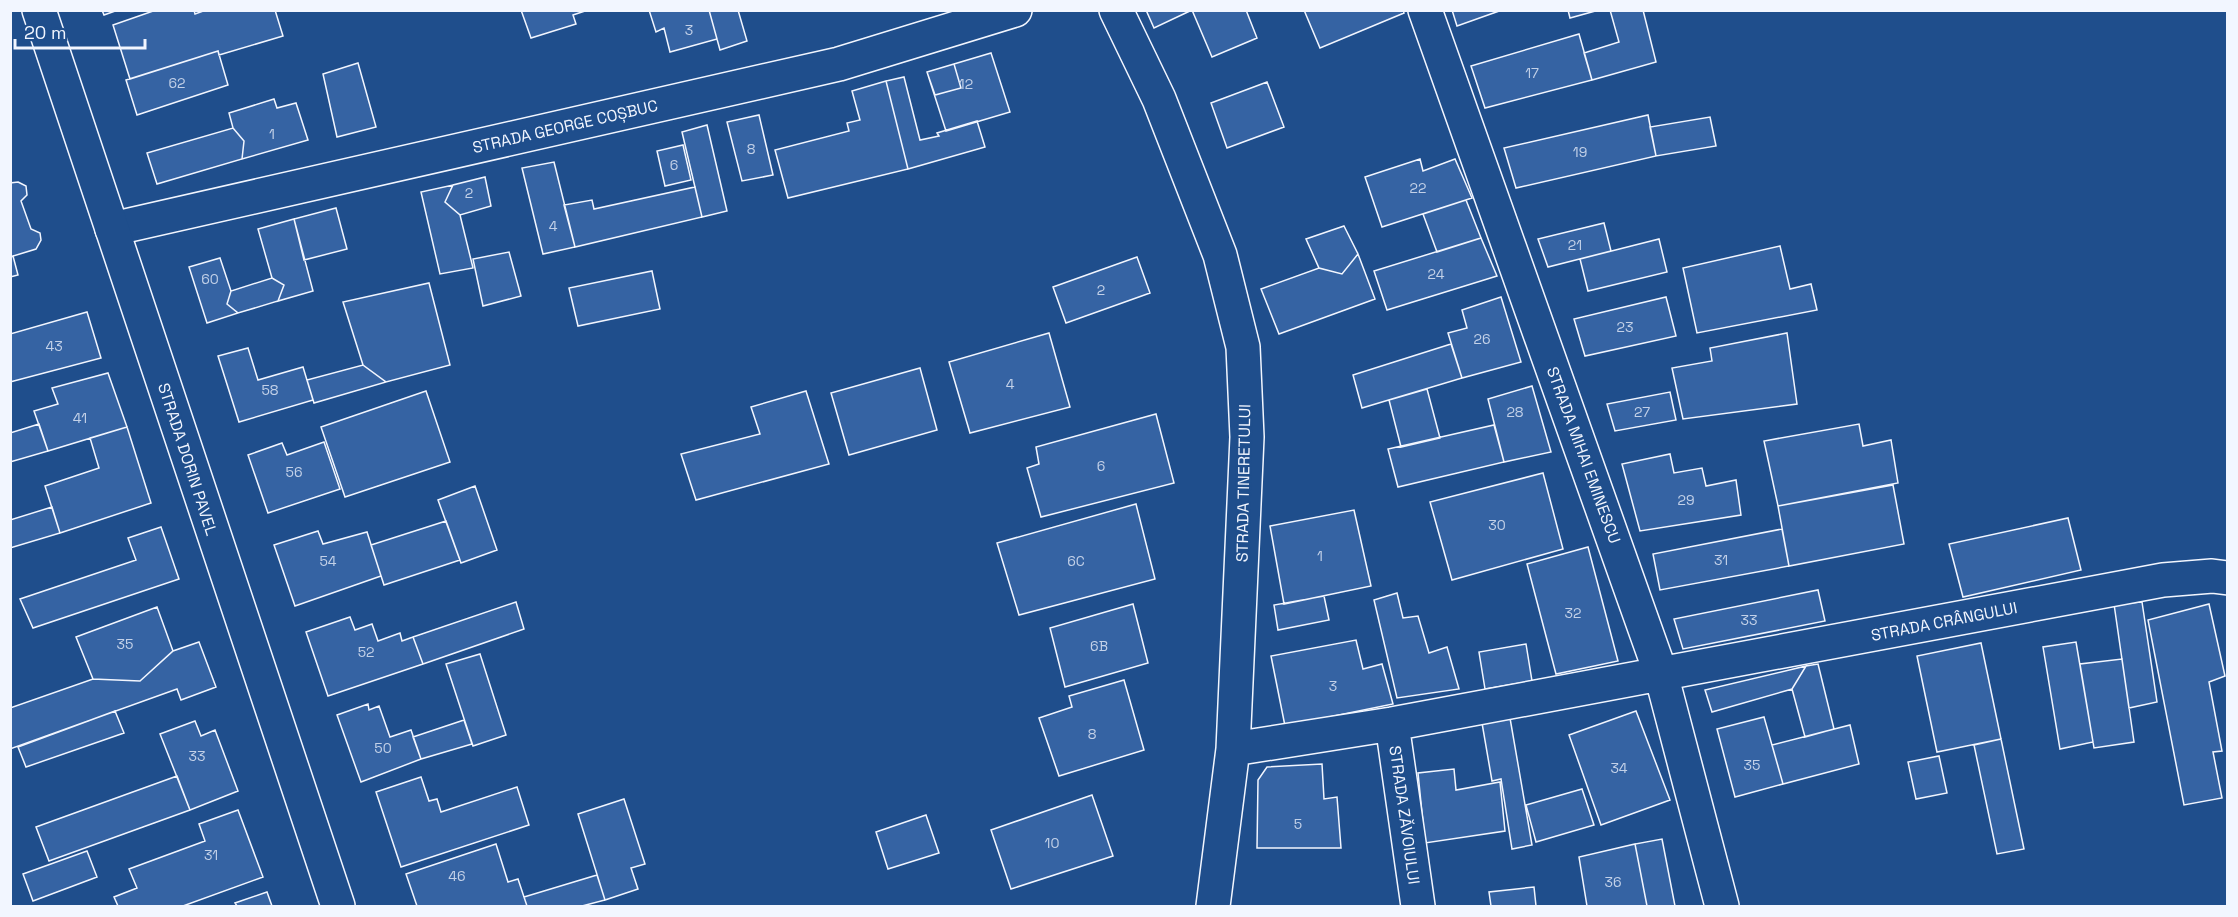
<svg xmlns="http://www.w3.org/2000/svg" width="2238" height="917" viewBox="0 0 2238 917" font-family="'Space Grotesk',sans-serif">
	<style>
		.building { fill: #3563a3; stroke: #f2f6ff; stroke-width: 1.5 }
		.lines { fill: none; stroke-linecap: round; stroke-linejoin: round }
		.minor-casing { stroke: #f2f6ff; stroke-width: 36 }
		.primary-casing { stroke: #f2f6ff; stroke-width: 36 }
		.minor { stroke: #1f4e8c; stroke-width: 33 }
		.primary { stroke: #1f4e8c; stroke-width: 33 }
		.labels { text-anchor: middle; stroke-width: 4.5; stroke-linejoin: round; paint-order: stroke }
		.number-label { font-size: 14px; fill: #c3d1e8 }
		.street-label { font-size: 16px; fill: #f2f6ff; stroke: #1f4e8c }
	</style>
	<rect width="100%" height="100%" fill="#1f4e8c"/>
	<!-- building -->
	<path class="building" d="M102,10h16l-14,5z
		M156,10h38l1,4 11,-4h69l8,26 -64,19 -1,-4 -88,28 -17,-54z
		M521,10h67l-15,5 3,9 -45,14z
		M649,10h60l8,29 -47,13 -6,-24 -8,4z
		M709,10h29l9,31 -27,9z
		M1146,10h46l-38,18z
		M1192,10h54l11,28 -45,19z
		M1304,10h99l1,3 -84,35z
		M1452,10h50l-45,16z
		M1568,10h31l-29,8z
		M1610,10h33l13,52 -64,18 -8,-27 35,-11z
		M1579,34l13,46 -107,28 -14,-42z
		M218,51l10,34 -91,30 -11,-35z
		M991,53l19,59 -64,19 -19,-59z
		M358,63l18,64 -39,10 -14,-63z
		M954,64l7,24 -26,7 -8,-23z
		M904,77l16,63 19,-4 -2,-3 40,-12 8,26 -77,22 -22,-88z
		M886,81l22,88 -120,29 -13,-48 74,-19 -2,-8 13,-3 -8,-29z
		M1267,82l17,45 -57,21 -16,-45z
		M274,99l3,9 19,-5 12,37 -66,19 2,-18 -11,-13 -4,-15z
		M759,115l14,60 -31,6 -15,-59z
		M1648,115l8,41 -140,32 -12,-40z
		M1710,117l6,29 -60,10 -6,-29z
		M707,125l20,86 -25,6 -20,-85z
		M233,128l11,13 -2,18 -85,25 -10,-31z
		M683,145l8,35 -26,6 -8,-35z
		M1420,159l3,12 32,-12 17,39 -90,29 -17,-50z
		M554,162l21,85 -32,7 -21,-86z
		M485,177l6,29 -31,9 -15,-13 8,-17z
		M18,182l8,4 1,9 -6,6 10,28 9,4 1,7 -5,9 -26,8v-74z
		M453,185l-8,17 15,13 13,53 -33,6 -19,-82z
		M695,187l7,30 -127,30 -11,-42 28,-5 2,9z
		M1466,200l15,38 -44,14 -14,-38z
		M336,208l11,41 -43,11 -10,-41z
		M294,219l19,72 -35,10 6,-16 -12,-7 -14,-49z
		M1604,223l7,28 -63,16 -10,-28z
		M1344,226l14,28 -16,20 -23,-6 -13,-29z
		M1481,238l16,38 -110,34 -13,-39z
		M1659,239l8,33 -79,19 -8,-32z
		M1780,246l10,43 21,-5 6,26 -120,23 -14,-65z
		M509,252l12,44 -38,10 -10,-47z
		M1358,254l17,45 -96,35 -18,-45 58,-21 23,6z
		M13,256l5,19 -8,2v-20z
		M1137,257l13,36 -84,30 -13,-36z
		M220,258l11,33 -4,13 11,9 -31,10 -18,-56z
		M652,271l8,38 -82,17 -9,-38z
		M272,278l12,7 -6,16 -40,12 -11,-9 4,-13z
		M429,283l21,82 -64,17 -23,-17 -20,-63z
		M1501,297l20,65 -59,16 -14,-45 19,-5 -5,-18z
		M1666,297l10,39 -91,20 -11,-37z
		M87,312l14,46 -91,24v-48z
		M1049,333l21,74 -100,26 -21,-71z
		M1787,333l10,71 -114,15 -11,-51 40,-7 -2,-13z
		M1451,344l11,34 -100,30 -9,-33z
		M248,348l10,32 45,-13 10,33 -74,22 -21,-66z
		M363,365l23,17 -72,21 -7,-23z
		M920,368l17,62 -88,25 -18,-62z
		M108,373l19,54 -79,24 -14,-40 24,-7 -6,-16z
		M1532,386l19,66 -47,10 -16,-63z
		M1427,389l13,49 -39,9 -12,-47z
		M426,391l24,71 -105,35 -24,-70z
		M806,391l23,73 -133,36 -15,-46 79,-20 -9,-27z
		M1670,392l6,28 -61,11 -8,-27z
		M1156,414l18,69 -133,34 -14,-49 12,-4 -3,-17z
		M39,424l9,27 -38,11v-29z
		M1859,424l4,22 28,-6 7,43 -120,23 -14,-65z
		M1494,425l10,37 -106,25 -10,-38z
		M127,427l24,76 -91,30 -15,-47 54,-18 -9,-30z
		M324,442l16,47 -72,24 -20,-58 34,-12 5,12z
		M1670,454l4,19 28,-5 4,18 30,-6 5,35 -101,16 -18,-67z
		M1543,473l20,76 -111,31 -22,-78z
		M1893,485l11,59 -115,22 -11,-60z
		M475,486l22,64 -36,13 -23,-63z
		M1136,504l19,75 -136,36 -22,-72z
		M52,507l8,26 -50,15v-28z
		M1354,510l17,76 -87,18 -14,-78z
		M2068,518l13,52 -118,27 -14,-53z
		M446,521l14,39 -76,25 -13,-40z
		M161,527l18,52 -146,49 -13,-29 116,-39 -8,-22z
		M1782,529l7,37 -129,24 -7,-36z
		M318,531l5,13 44,-12 14,44 -86,30 -21,-61z
		M1588,547l30,114 -62,13 -29,-110z
		M1818,590l7,31 -142,28 -9,-30z
		M1397,593l6,25 15,-2 11,37 18,-6 12,42 -62,9 -23,-98z
		M1324,596l5,24 -51,10 -4,-25z
		M516,602l8,27 -101,35 -10,-27z
		M2142,602l15,100 -28,6 -15,-104z
		M1133,604l15,59 -83,24 -15,-59z
		M2209,604l16,72 -16,6 13,69 -9,1 9,46 -38,7 -36,-185z
		M157,607l16,44 -33,30 -47,-2 -17,-42z
		M350,617l5,13 17,-6 6,17 22,-8 2,8 11,-4 10,27 -95,32 -22,-64z
		M1356,640l7,29 19,-5 11,40 -108,22 -14,-70z
		M199,642l17,45 -35,13 -4,-11 -167,60v-41l83,-29 47,2 33,-30z
		M2076,642l17,100 -33,7 -17,-102z
		M1981,643l20,96 -64,13 -20,-96z
		M1526,644l6,37 -47,8 -6,-37z
		M480,654l26,81 -33,11 -27,-82z
		M2122,659l12,83 -40,6 -14,-84z
		M1818,664l16,65 -29,8 -13,-48 14,-23z
		M1806,666l-14,23 -80,23 -7,-22z
		M1124,680l20,70 -85,26 -20,-58 33,-11 -3,-11z
		M368,704l1,6 10,-4 11,31 21,-7 10,29 -60,23 -24,-67z
		M115,711l9,22 -98,34 -8,-20z
		M1636,711l34,89 -69,25 -32,-90z
		M1764,717l19,67 -48,13 -18,-68z
		M1510,718l22,127 -20,4 -11,-70 -9,2 -10,-58z
		M464,720l8,24 -51,15 -8,-22z
		M195,721l6,15 14,-6 23,61 -48,19 -30,-76z
		M1850,725l9,39 -76,20 -11,-39z
		M2001,739l23,110 -27,5 -23,-109z
		M1939,756l8,37 -31,6 -8,-37z
		M1322,764l2,35 13,-2 4,51h-84l1,-68 9,-13z
		M1454,769l2,21 44,-8 5,49 -80,12 -7,-70z
		M177,776l13,34 -141,51 -13,-34z
		M421,777l8,24 8,-2 4,13 76,-25 12,38 -128,42 -25,-75z
		M1582,789l12,36 -58,17 -10,-37z
		M1092,795l21,61 -102,33 -20,-59z
		M624,799l21,65 -14,4 7,21 -33,11 -27,-86z
		M238,810l25,67 -80,29h-65l-4,-9 23,-9 -8,-19 76,-28 -6,-17z
		M926,815l13,38 -51,16 -12,-37z
		M1662,839l13,67h-28l-12,-62z
		M496,844l12,38 10,-3 9,27h-110l-11,-32z
		M1635,844l12,62h-60l-8,-49z
		M87,851l10,26 -64,24 -10,-27z
		M597,875l8,25 -23,6h-55l-3,-9z
		M1534,887l2,19h-45l-2,-14z
		M267,892l5,14h-35l-2,-3z"/>
	<g class="lines">
		<!-- minor casing -->
		<g class="minor-casing">
			<path id="minor" d="M1116,10l43,89 61,156 23,92 4,90 -14,312 -20,157
				M1425,10l236,664 61,232
				M112,229l727,-165 176,-54
				M1392,724l26,182
				M1233,749l159,-25 771,-144 49,-4 16,2"/>
		</g>
		<!-- primary casing -->
		<g class="primary-casing">
			<path id="primary" d="M39,10l299,896"/>
		</g>
		<!-- minor -->
		<use href="#minor" class="minor"/>
		<!-- primary -->
		<use href="#primary" class="primary"/>
	</g>
	<g class="labels">
		<!-- number labels -->
		<g class="number-label">
			<text x="689" y="35">3</text>
			<text x="1532" y="78">17</text>
			<text x="177" y="88">62</text>
			<text x="966" y="89">12</text>
			<text x="272" y="139">1</text>
			<text x="751" y="154">8</text>
			<text x="1580" y="157">19</text>
			<text x="674" y="170">6</text>
			<text x="1418" y="193">22</text>
			<text x="469" y="198">2</text>
			<text x="553" y="231">4</text>
			<text x="1575" y="250">21</text>
			<text x="1436" y="279">24</text>
			<text x="210" y="284">60</text>
			<text x="1101" y="295">2</text>
			<text x="1625" y="332">23</text>
			<text x="1482" y="344">26</text>
			<text x="54" y="351">43</text>
			<text x="1010" y="389">4</text>
			<text x="270" y="395">58</text>
			<text x="1515" y="417">28</text>
			<text x="1642" y="417">27</text>
			<text x="80" y="423">41</text>
			<text x="1101" y="471">6</text>
			<text x="294" y="477">56</text>
			<text x="1686" y="505">29</text>
			<text x="1497" y="530">30</text>
			<text x="1320" y="561">1</text>
			<text x="1721" y="565">31</text>
			<text x="328" y="566">54</text>
			<text x="1076" y="566">6C</text>
			<text x="1573" y="618">32</text>
			<text x="1749" y="625">33</text>
			<text x="125" y="649">35</text>
			<text x="1099" y="651">6B</text>
			<text x="366" y="657">52</text>
			<text x="1333" y="691">3</text>
			<text x="1092" y="739">8</text>
			<text x="383" y="753">50</text>
			<text x="197" y="761">33</text>
			<text x="1752" y="770">35</text>
			<text x="1619" y="773">34</text>
			<text x="1298" y="829">5</text>
			<text x="1052" y="848">10</text>
			<text x="211" y="860">31</text>
			<text x="457" y="881">46</text>
			<text x="1613" y="887">36</text>
		</g>
		<!-- street labels -->
		<g class="street-label">
			<text transform="translate(565 126) rotate(-13)" y="6">STRADA GEORGE COȘBUC</text>
			<text transform="translate(1584 455) rotate(70)" y="6">STRADA MIHAI EMINESCU</text>
			<text transform="translate(188 459) rotate(72)" y="6">STRADA DORIN PAVEL</text>
			<text transform="translate(1243 483) rotate(-89)" y="6">STRADA TINERETULUI</text>
			<text transform="translate(1944 621) rotate(-11)" y="6">STRADA CRÂNGULUI</text>
			<text transform="translate(1405 815) rotate(82)" y="6">STRADA ZĂVOIULUI</text>
		</g>
	</g>
	<!-- border -->
	<rect width="2238" height="917" fill="none" stroke="#f2f6ff" stroke-width="24"/>
	<!-- scale -->
	<path d="M15 39v9h130v-9" fill="none" stroke="#f2f6ff" stroke-width="3"/>
	<text x="24" y="39" font-size="18" fill="#f2f6ff" stroke="#1f4e8c" stroke-width="4.5" paint-order="stroke">20 m</text>
</svg>
